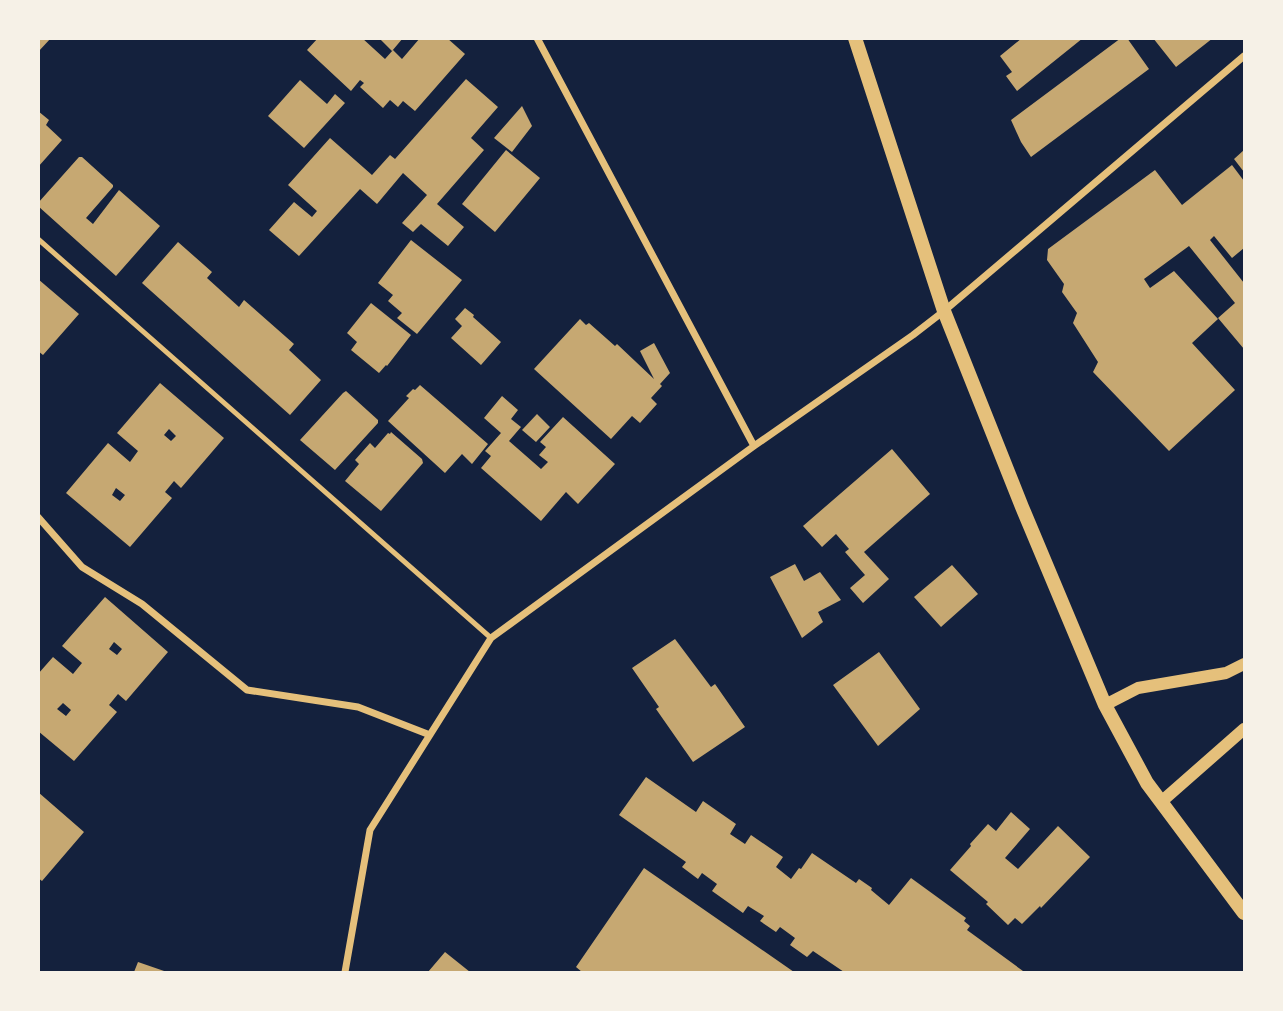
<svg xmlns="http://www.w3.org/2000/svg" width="1283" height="1011" viewBox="0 0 1283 1011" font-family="'IBM Plex Sans',sans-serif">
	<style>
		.building { fill: #c6a872; fill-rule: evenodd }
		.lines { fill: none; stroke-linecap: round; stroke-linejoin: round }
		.service { stroke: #e5c07b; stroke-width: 5 }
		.minor { stroke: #e5c07b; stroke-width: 7 }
		.tertiary { stroke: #e5c07b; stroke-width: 12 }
		.secondary { stroke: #e5c07b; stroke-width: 14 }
	</style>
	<rect width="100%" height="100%" fill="#14213d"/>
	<!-- building -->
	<path class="building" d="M38,38h13l-13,14z
		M318,38h44l23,21 8,-9 9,9 18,-21h27l18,16 -50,57 -12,-10 -5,6 -8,-7 -7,8 -23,-21 4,-4 -4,-3 -9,11 -44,-41z
		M379,38h24l-11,13z
		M1022,38h61l-66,53 -11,-15 6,-4 -12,-16z
		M1121,38h6l22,31 -118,88 -10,-15 -10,-22z
		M1153,38h60l-37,29z
		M466,79l32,28 -27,31 13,12 -47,54 27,23 -16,19 -27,-22 -8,8 -11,-9 25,-28 -24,-22 -26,31 -17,-15 -61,67 -30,-26 25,-28 18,15 5,-6 -29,-26 42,-47 42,37 18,-20 5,4z
		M300,80l27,24 8,-10 10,9 -41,45 -36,-32z
		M522,106l10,20 -20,26 -18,-14z
		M38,111l11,9 -3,5 16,15 -24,27z
		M506,150l34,28 -45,54 -33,-28z
		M1244,150v22l-10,-13z
		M79,157h3l31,28v2l-27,31 7,6 26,-34 41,36 -44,50 -78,-70v-3z
		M1232,165l12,16v67l-12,10 -18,-22 -4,4 34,43v66l-26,-31 17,-15 -46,-57 -45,33 6,9 24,-17 44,48 -26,24 43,47 -66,61 -76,-79 5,-10 -25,-39 4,-10 -15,-21 2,-8 -17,-24 1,-11 107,-79 27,35z
		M411,240l51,40 -45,54 -20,-16 5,-5 -14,-12 5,-6 -15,-12z
		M178,242l34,30 -5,6 32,29 5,-7 50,44 -5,6 32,30 -31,35 -148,-132z
		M38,279l41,35 -36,41 -5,-4z
		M371,303l40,32 -24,31 -1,-1 -7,8 -28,-23 6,-8 -10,-9z
		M465,308l9,7 -1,2 28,25 -20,23 -30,-27 11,-12 -7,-7z
		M580,319l6,6 3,-2 26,23 2,-2 37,35 -14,-28 14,-8 16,30 -10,11 2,2 -11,12 6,6 -17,19 -8,-7 -21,23 -77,-70z
		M160,383l64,55 -43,50 -7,-7 -9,11 7,6 -42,49 -64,-54 42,-50 22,19 8,-11 -21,-18zM169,429l7,7 -5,5 -7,-6zM116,488l9,7 -5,6 -8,-6z
		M420,385l68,59 -16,20 -10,-10 -17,19 -57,-52 21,-23 -3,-2 7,-7 2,1z
		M346,391l32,29v3l-43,47 -35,-30 43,-47z
		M502,396l16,14 -7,9 10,8 -12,14 32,28 7,-7 -9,-7 7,-8 -6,-5 23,-25 52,47 -37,40 -12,-12 -25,29 -60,-53 10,-12 -6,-5 16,-18 -17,-15z
		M537,414l13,13 -14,15 -14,-12z
		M391,432l31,27 1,4 -42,48 -36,-30 14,-17 -4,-4 15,-17 5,5 13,-15 2,1z
		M892,449l38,45 -66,58 25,27 -26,24 -13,-15 15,-13 -20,-23 4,-3 -13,-15 -14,13 -19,-21z
		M795,564l9,17 16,-9 21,28 -23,12 5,10 -21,16 -32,-61z
		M952,565l26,29 -37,33 -27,-30z
		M105,597l63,55 -42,49 -8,-7 -9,11 8,7 -43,49 -36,-30v-57l15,-17 20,17 9,-11 -20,-17zM114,642l8,7 -5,6 -8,-6zM63,703l8,7 -5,6 -9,-7z
		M675,639l36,48 4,-3 30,43 -52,35 -37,-53 3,-2 -27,-39z
		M879,652l41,57 -42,37 -45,-61z
		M646,777l50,35 7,-11 33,23 -6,10 15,10 6,-9 32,22 -7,10 15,12 8,-11 2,1 11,-16 44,30 3,-4 13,9 -1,2 18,15 22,-27 55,40 -2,3 6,5 -3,4 56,41 -1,1h-178l-31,-21 -6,6 -17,-12 5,-7 -15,-11 -4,5 -16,-11 4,-5 -16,-10 -5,7 -31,-22 5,-7 -15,-11 -4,6 -16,-12 4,-5 -67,-47z
		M38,792l46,40 -42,49 -4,-3z
		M1011,812l19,17 -25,29 13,11 40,-43 32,31 -49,51 -1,-2 -18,18 -7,-6 -7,7 -22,-21 2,-2 -38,-32 21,-24 -1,-2 18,-20 8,7z
		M644,868l150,104h-212l-6,-5z
		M445,952l25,20h-42z
		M138,962l29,10h-33z"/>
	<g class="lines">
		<!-- service -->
		<path class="service" d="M38,239l453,399"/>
		<!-- minor -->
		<path class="minor" d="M537,38l217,408
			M38,517l44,50 60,37 105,86 111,17 72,28
			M345,972l25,-142 121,-192 263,-192 159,-111 31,-24 300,-255"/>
		<!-- tertiary -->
		<path class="tertiary" d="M1105,705l33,-17 88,-15 18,-9
			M1161,802l83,-73"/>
		<!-- secondary -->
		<path class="secondary" d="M855,38l89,273 78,196 83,198 42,78 97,130"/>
	</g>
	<!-- border -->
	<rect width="1283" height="1011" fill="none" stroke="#f6f1e7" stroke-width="80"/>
</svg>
